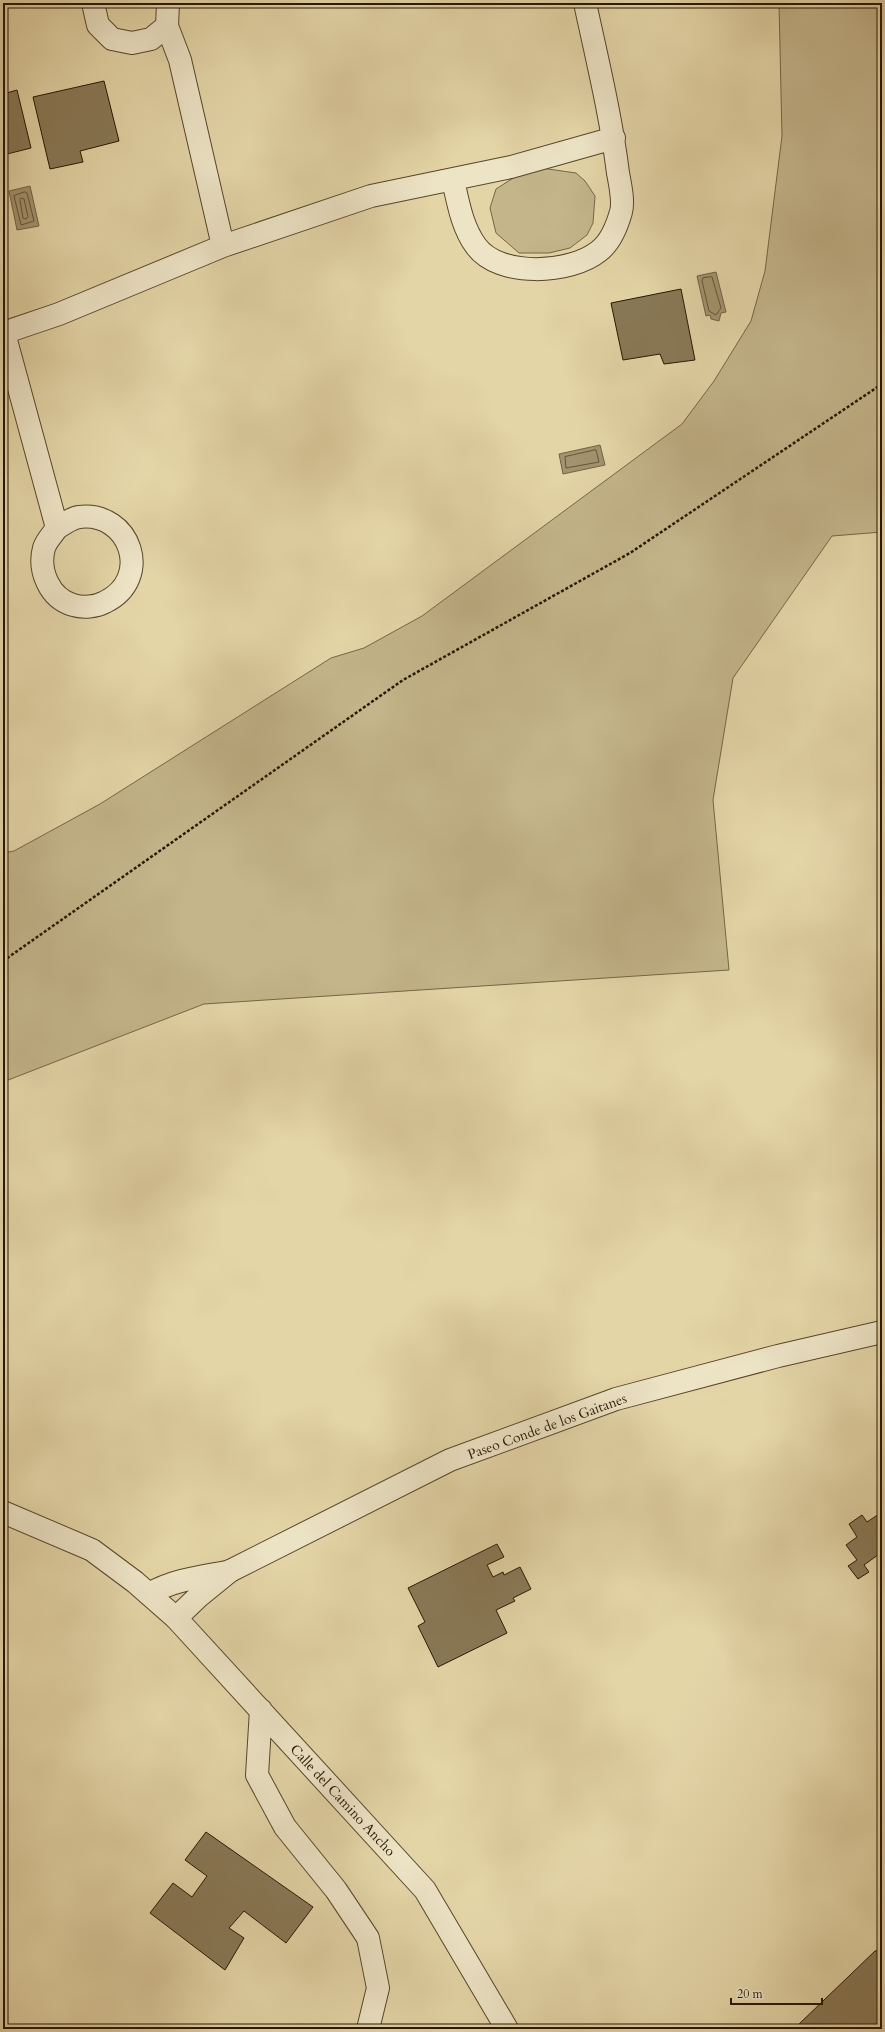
<svg xmlns="http://www.w3.org/2000/svg" width="885" height="2032" viewBox="0 0 885 2032" font-family="Cardo,serif">
	<style>
		.green { fill: #c4b58b; stroke: #756646 }
		.water { fill: #a3946f; stroke: #716243 }
		.lines { fill: none; stroke-linecap: round; stroke-linejoin: round }
		.shore { stroke: #645538; stroke-width: 1 }
		.building { fill: #897957; stroke: #261601 }
		.minor-casing { stroke: #56462a; stroke-width: 24 }
		.tertiary-casing { stroke: #56462a; stroke-width: 24 }
		.path { stroke: #261601; stroke-width: 2.5; stroke-dasharray: 3 2; stroke-linecap: butt }
		.minor { stroke: #ede4c6; stroke-width: 22 }
		.tertiary { stroke: #ede4c6; stroke-width: 22 }
		.labels { text-anchor: middle; stroke-width: 3; stroke-linejoin: round; paint-order: stroke }
		.street-label { font-size: 14px; fill: #261601; stroke: #ede4c6 }
	</style>
	<rect width="100%" height="100%" fill="#e4d5a7"/>
	<filter id="stains"><feTurbulence type="fractalNoise" baseFrequency=".005" numOctaves="4"/><feColorMatrix values="0 0 0 0 .2 0 0 0 0 .09 0 0 0 0 .02 0 0 0 .5 -.17"/></filter>
	<radialGradient id="worn" r=".72"><stop offset=".6" stop-color="#630" stop-opacity="0"/><stop offset="1" stop-color="#630" stop-opacity=".3"/></radialGradient>
	<!-- green -->
	<path class="green" d="M779,3h103v529l-50,4 -99,142 -20,122 16,170 -525,34 -201,78v-229l11,-2 86,-47 231,-146 33,-10 58,-32 260,-192 32,-43 37,-60 14,-50 17,-135z
		M541,168l35,5 9,8 10,15 -2,27 -6,12 -17,13 -21,5h-30l-23,-20 -6,-25 6,-19 25,-16z"/>
	<!-- water -->
	<path class="water" d="M30,186l9,40 -22,4 -8,-39z
		M716,272l10,40 -5,1 -2,8 -8,-2 -1,-4 -4,1 -9,-40z
		M600,445l5,20 -42,9 -4,-20z"/>
	<g class="lines">
		<!-- shore -->
		<path class="shore" d="M25,192l2,1 7,28 -13,4 -7,-29z
			M21,198l3,1 4,18 -2,2 -3,-1 -3,-18z
			M712,277l9,31 -5,7 -7,-4 -7,-30 1,-3z
			M596,450l3,12 -33,6 -1,-11z"/>
	</g>
	<!-- building -->
	<path class="building" d="M104,81l15,60 -39,10 3,11 -33,7 -17,-72z
		M17,90l14,58 -28,7v-61z
		M681,289l14,71 -31,4 -4,-10 -37,6 -12,-57z
		M882,1512v40l-18,13 5,7 -11,7 -10,-13 9,-6 -11,-15 11,-8 -8,-13 13,-9 5,7z
		M497,1544l7,13 -17,8 6,12 10,-5 1,3 16,-8 11,22 -18,9 2,3 -19,9 11,23 -69,34 -20,-41 7,-4 -17,-34z
		M206,1832l107,75 -27,36 -42,-32 -15,17 15,10 -19,32 -75,-57 23,-30 19,14 15,-21 -22,-16z
		M882,1950v73l-6,6h-106l2,-3h25l78,-75z"/>
	<g class="lines">
		<!-- minor casing -->
		<g class="minor-casing">
			<path id="minor" d="M93,3l5,22 14,14 20,4 19,-4 16,-13
				M168,3l-1,23 13,34 43,186
				M453,180c5,22 9,47 23,66 23,32 95,28 123,5 12,-9 18,-25 22,-39 3,-11 -1,-28 -3,-39 -7,-57 -21,-114 -33,-170
				M3,333l56,-19 164,-68 148,-50 140,-29 103,-29
				M4,333l53,195c-4,6 -11,13 -13,20 -6,22 5,50 29,57 10,3 23,2 32,-3 48,-23 26,-91 -26,-85 -7,1 -16,7 -22,11
				M230,1571l-32,26 -22,21 249,272 82,139
				M149,1594c24,-14 50,-17 78,-22
				M261,1710l-4,65 28,52 51,63 32,48 10,50 -10,41"/>
		</g>
		<!-- tertiary casing -->
		<g class="tertiary-casing">
			<path id="tertiary" d="M3,1512l89,38 43,32 41,36
				M230,1571l220,-111 166,-61 162,-43 104,-24"/>
		</g>
		<!-- path -->
		<path class="path" d="M3,961l400,-281 227,-127 252,-169"/>
		<!-- minor -->
		<use href="#minor" class="minor"/>
		<!-- tertiary -->
		<use href="#tertiary" class="tertiary"/>
	</g>
	<g class="labels">
		<!-- street labels -->
		<g class="street-label">
			<text transform="translate(547 1426) rotate(-20)" y="5">Paseo Conde de los Gaitanes</text>
			<text transform="translate(343 1800) rotate(47)" y="5">Calle del Camino Ancho</text>
		</g>
	</g>
	<!-- margin -->
	<rect width="885" height="2032" fill="none" stroke="#e4d5a7" stroke-width="16"/>
	<rect x="4" y="4" width="877" height="2024" fill="none" stroke="#261601" stroke-width="2"/>
	<rect x="8" y="8" width="869" height="2016" fill="none" stroke="#261601"/>
	<!-- scale -->
	<path d="M731 1998v6h91v-6" fill="none" stroke="#261601" stroke-width="2"/>
	<text x="737" y="1998" font-size="12" fill="#261601" stroke="#ede4c6" stroke-width="3" paint-order="stroke">20 m</text>
	<rect width="100%" height="100%" filter="url(#stains)"/>
	<rect width="100%" height="100%" fill="url(#worn)"/>
</svg>
